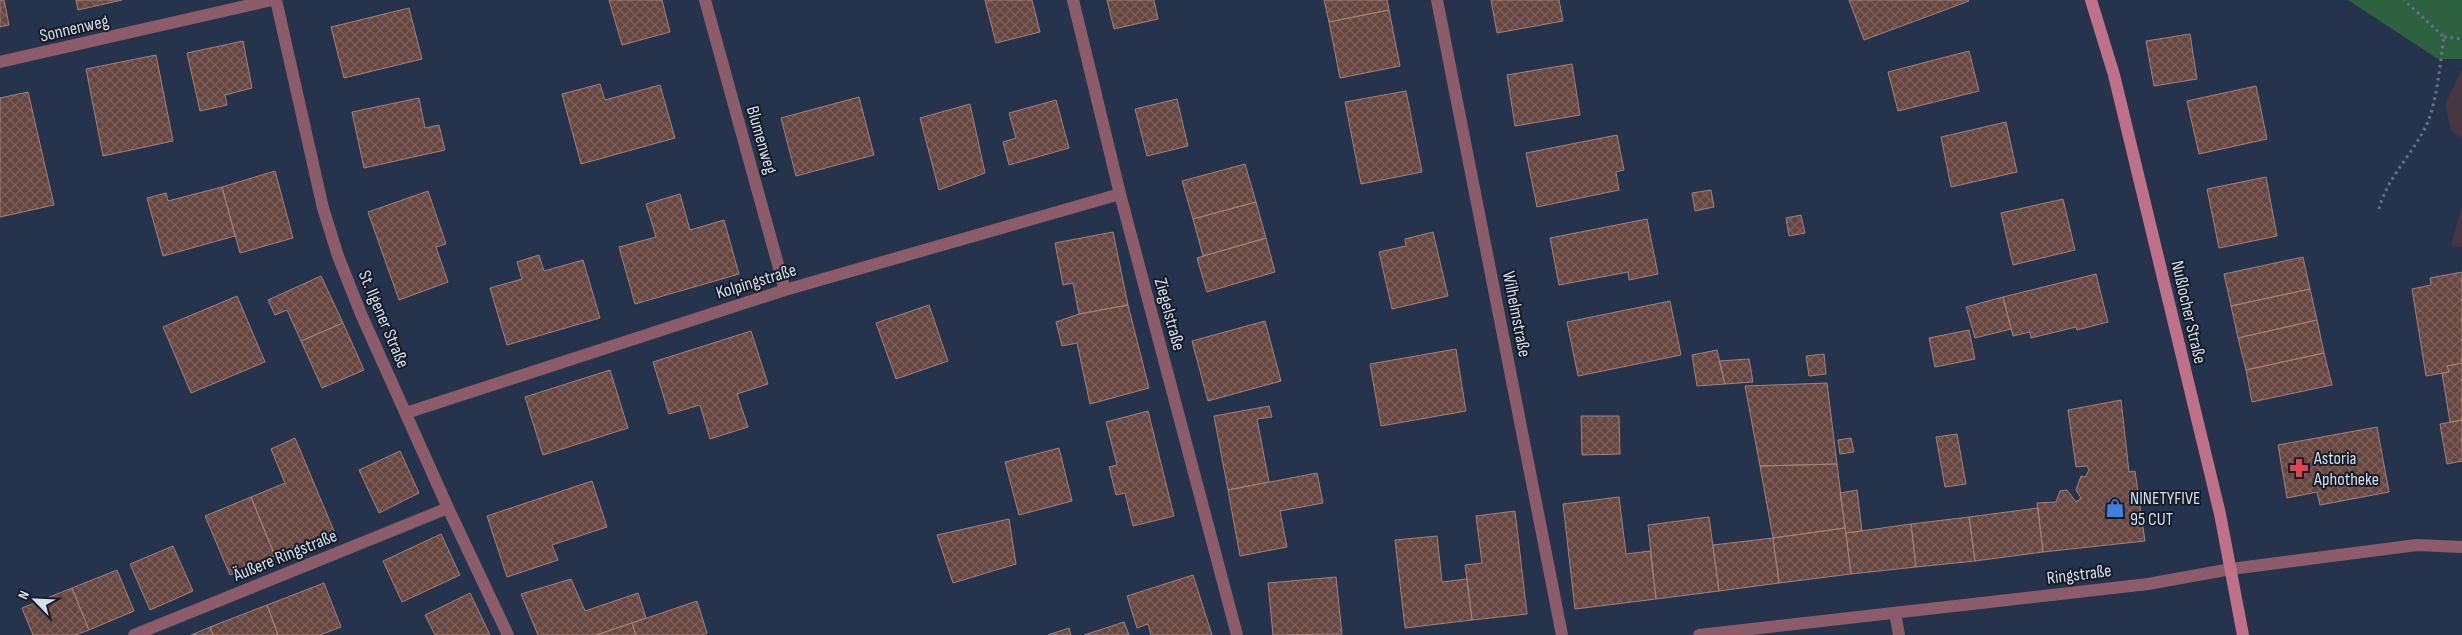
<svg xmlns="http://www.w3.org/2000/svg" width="2462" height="635" viewBox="0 0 2462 635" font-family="'Sofia Sans Condensed',sans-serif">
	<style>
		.education { fill: #463642 }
		.park { fill: #2d613f }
		.building { fill: url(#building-cross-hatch); stroke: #a58079 }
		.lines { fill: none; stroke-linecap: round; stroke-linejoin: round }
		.path { stroke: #667388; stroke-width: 3; stroke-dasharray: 2.5 4; stroke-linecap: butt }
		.lane { stroke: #8d5c6a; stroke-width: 12 }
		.street { stroke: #8d5c6a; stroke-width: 12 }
		.secondary { stroke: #be7188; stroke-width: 12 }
		.labels { text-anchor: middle; stroke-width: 4; stroke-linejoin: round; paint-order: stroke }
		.street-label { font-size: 18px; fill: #d4deed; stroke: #151c27 }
		.poi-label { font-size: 18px; fill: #d4deed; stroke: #151c27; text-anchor: start }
	</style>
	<defs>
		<pattern id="building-cross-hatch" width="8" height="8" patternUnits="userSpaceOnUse" patternTransform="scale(1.25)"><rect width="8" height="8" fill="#674640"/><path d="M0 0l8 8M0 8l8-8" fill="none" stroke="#7c605c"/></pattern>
	</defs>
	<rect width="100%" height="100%" fill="#25344c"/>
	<!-- education -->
	<path class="education" d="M2462,69v70l-11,-9 -6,-25z
		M2462,206v42l-11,-3z"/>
	<!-- park -->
	<path class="park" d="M2348,0h114v59h-24z"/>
	<!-- building -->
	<path class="building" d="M0,0h4l5,25 -9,2z
		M76,0h46l-44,10z
		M609,0h53l8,32 -48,13z
		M985,0h47l8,32 -44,11z
		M1107,0h47l4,19 -44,10z
		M1324,0h63l2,10 -60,12z
		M1491,0h68l4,21 -66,12z
		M1849,0h119l1,1 -105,39z
		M409,8l13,51 -78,19 -13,-51z
		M1389,10l11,56 -60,12 -11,-56z
		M2190,34l7,45 -43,7 -8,-45z
		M243,41l9,47 -27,7 2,10 -27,6 -13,-58z
		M1969,51l10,40 -81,20 -10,-39z
		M156,55l17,86 -70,15 -17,-87z
		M1572,64l8,51 -65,11 -8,-51z
		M600,84l5,16 55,-15 15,53 -94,26 -19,-70z
		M2256,86l11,53 -68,15 -12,-53z
		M1406,91l16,81 -61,12 -16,-82z
		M28,92l26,113 -54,12v-119z
		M859,97l15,58 -78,21 -15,-58z
		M419,98l6,30 14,-3 6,25 -81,18 -12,-56z
		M1177,99l11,47 -41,10 -12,-47z
		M1056,100l13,48 -60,17 -6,-23 13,-4 -7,-25z
		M970,104l15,69 -46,17 -19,-72z
		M2006,122l11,50 -66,15 -10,-50z
		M1617,135l7,35 -8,2 3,18 -82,17 -11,-54z
		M1245,164l11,38 -63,17 -11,-38z
		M275,171l18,67 -53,15 -18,-66z
		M2266,177l11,59 -58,12 -12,-59z
		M222,187l13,49 -72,20 -16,-58 19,-5 2,8z
		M1711,190l3,17 -19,4 -3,-18z
		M428,191l18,53 -10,3 12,35 -49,18 -31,-88z
		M680,194l10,36 34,-10 15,54 -104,30 -16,-57 37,-10 -10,-33z
		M2063,199l12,51 -62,15 -12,-52z
		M1256,202l10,36 -63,18 -10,-37z
		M1801,215l4,18 -16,3 -3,-18z
		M1647,219l11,55 -29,6 -1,-8 -69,13 -9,-47z
		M1113,232l15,73 -49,9 -6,-31 -10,2 -8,-42z
		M1433,232l15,64 -56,13 -13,-57 27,-6 -1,-7z
		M1266,238l9,34 -68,20 -10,-34z
		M539,255l5,16 39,-11 17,58 -93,27 -17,-57 32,-9 -5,-17z
		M2303,257l7,32 -79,17 -7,-32z
		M2462,272v91l-15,3 2,6 -23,4 -14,-87 19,-4 -1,-7z
		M2096,274l12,48 -31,8 -1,-3 -45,11 -1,-6 -17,4 -10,-39z
		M321,276l22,47 -42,18 -14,-31 -12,5 -7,-15z
		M2310,289l7,31 -79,18 -7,-32z
		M237,296l28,66 -74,31 -28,-66z
		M2003,297l8,32 -36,9 -9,-31z
		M1670,301l11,54 -103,21 -11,-54z
		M929,305l19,56 -52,18 -20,-56z
		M1128,305l21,83 -59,16 -13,-61 -15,3 -6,-24 23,-8z
		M2317,320l7,33 -78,17 -8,-32z
		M1265,321l16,60 -73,20 -16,-60z
		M343,323l21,47 -42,18 -21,-47z
		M1969,330l6,29 -40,8 -6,-29z
		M751,331l17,53 -31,10 11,33 -38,12 -10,-34 -31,9 -16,-52z
		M1456,349l10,62 -85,15 -11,-62z
		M1717,350l8,34 -28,2 -5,-31z
		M2324,353l8,32 -80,17 -6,-32z
		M1824,354l2,20 -17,2 -3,-20z
		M1749,359l4,23 -28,2 -6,-23z
		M2462,363v57l-12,2 -8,-49 7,-1 -2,-6z
		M610,370l18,58 -85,27 -18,-58z
		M1827,383l10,81 -77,2 -15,-80z
		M2121,400l8,72 6,-1 10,70 -102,11 -6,-49 19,-1 4,-11 7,-1 9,12 5,-4 -5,-8 5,-14 4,1 4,-7 -2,-4 -11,1 -8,-57z
		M1269,406l3,11 -15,2 12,63 -41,8 -14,-74z
		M1148,411l26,105 -41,10 -8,-33 -9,2 -7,-28 8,-2 -11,-43z
		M1581,416h38l1,38 -38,1z
		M2462,420v41l-15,3 -7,-40z
		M2377,427l12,65 -69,13 -3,-13 -30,6 -9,-53z
		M1957,434l9,50 -21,3 -9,-50z
		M295,438l39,93 -59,25 -24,-59 34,-14 -14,-34z
		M1851,438l3,14 -14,2 -2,-14z
		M1059,448l13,53 -53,14 -14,-53z
		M400,451l19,42 -40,20 -20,-43z
		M1837,464l8,64 -72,10 -13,-72z
		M1317,473l6,30 -43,8 7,36 -47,9 -12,-66z
		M592,481l15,46 -55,18 6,15 -51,17 -20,-61z
		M1857,490l5,41 -16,2 -6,-40z
		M251,497l24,59 -45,19 -25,-59z
		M1619,497l7,57 24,-3 6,48 -81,10 -12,-105z
		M2038,508l5,44 -68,9 -6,-44z
		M1515,511l12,103 -55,6 -7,-55 17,-2 -6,-47z
		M1709,517l10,74 -63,8 -8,-74z
		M1969,517l6,44 -59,6 -5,-43z
		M1009,519l7,45 -63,19 -16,-48z
		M1911,524l5,43 -65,7 -5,-41z
		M1845,528l6,46 -72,9 -6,-45z
		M441,534l19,41 -58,27 -19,-41z
		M1437,536l5,46 25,-3 5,41 -67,8 -10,-88z
		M1773,538l6,45 -60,8 -6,-46z
		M173,546l20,45 -43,19 -20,-46z
		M117,570l17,41 -45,19 -17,-42z
		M1193,575l19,60h-61l-3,-11 -11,4 -10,-32z
		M1336,577l6,57 -69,1 -5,-52z
		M571,579l14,32 53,-18 8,25 -50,17h-58l-17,-41z
		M324,583l17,44 -21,8h-42l-11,-30z
		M72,588l17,42 -14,5h-42l-11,-27z
		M470,593l20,42h-55l-10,-20z
		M697,601l10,32 -5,2h-66l-4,-12z
		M267,605l11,30h-65l-3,-8z
		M1124,622l5,13h-45z
		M632,623l4,12h-40z
		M210,627l3,8h-22z
		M1069,628l2,7h-23z"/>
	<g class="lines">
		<!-- path -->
		<path class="path" d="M2444,37l18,2
			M2379,209c8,-31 32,-53 46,-81 12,-23 15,-65 19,-91l-40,-37"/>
		<!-- lane -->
		<path class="lane" d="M1895,613l4,22"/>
		<!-- street -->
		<path class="street" d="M276,0l47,208 15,48 23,58 87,194 60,127
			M705,0l80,290
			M1073,0l47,194 117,441
			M1437,0l125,635
			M0,62l272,-62
			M406,413l379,-123 335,-96
			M134,635l314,-127
			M1699,635l449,-51 83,-15 186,-24 45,2"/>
		<!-- secondary -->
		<path class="secondary" d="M2091,0l23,75 106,439 23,121"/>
	</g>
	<!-- icons -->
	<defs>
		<g id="pharmacy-bare" transform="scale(1.5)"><path d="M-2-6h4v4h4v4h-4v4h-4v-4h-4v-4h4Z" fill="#e0444e" stroke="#151c27" stroke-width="2.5" paint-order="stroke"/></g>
		<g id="shop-bare" transform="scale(1.5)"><path d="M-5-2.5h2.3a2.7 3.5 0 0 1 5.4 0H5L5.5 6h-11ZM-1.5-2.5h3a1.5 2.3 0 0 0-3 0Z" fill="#3f7fe0" stroke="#151c27" stroke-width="2.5" paint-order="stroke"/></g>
	</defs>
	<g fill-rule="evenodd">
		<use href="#pharmacy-bare" x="2299" y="468"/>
		<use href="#shop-bare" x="2115" y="508"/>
	</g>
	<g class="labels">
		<!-- street labels -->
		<g class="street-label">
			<text transform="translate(74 28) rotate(-13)" y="6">Sonnenweg</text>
			<text transform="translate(762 140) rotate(74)" y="6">Blumenweg</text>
			<text transform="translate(756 281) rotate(-17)" y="6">Kolpingstraße</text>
			<text transform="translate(2189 312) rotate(77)" y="6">Nußlocher Straße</text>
			<text transform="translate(1170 314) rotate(75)" y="6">Ziegelstraße</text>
			<text transform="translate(1517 314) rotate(79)" y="6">Wilhelmstraße</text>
			<text transform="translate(384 319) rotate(67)" y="6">St. Ilgener Straße</text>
			<text transform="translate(285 555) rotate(-22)" y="6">Äußere Ringstraße</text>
			<text transform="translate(2079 574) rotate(-7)" y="6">Ringstraße</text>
		</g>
		<!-- poi labels -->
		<g class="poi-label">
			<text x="2314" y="464">Astoria<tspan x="2314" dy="21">Aphotheke</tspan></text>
			<text x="2130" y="504">NINETYFIVE<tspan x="2130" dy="21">95 CUT</tspan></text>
		</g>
	</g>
	<!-- north arrow -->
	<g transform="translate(35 600) rotate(294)" stroke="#151c27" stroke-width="4" paint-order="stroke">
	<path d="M0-4L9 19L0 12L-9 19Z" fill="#d4deed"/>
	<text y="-8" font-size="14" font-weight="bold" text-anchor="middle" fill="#d4deed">N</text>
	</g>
</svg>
